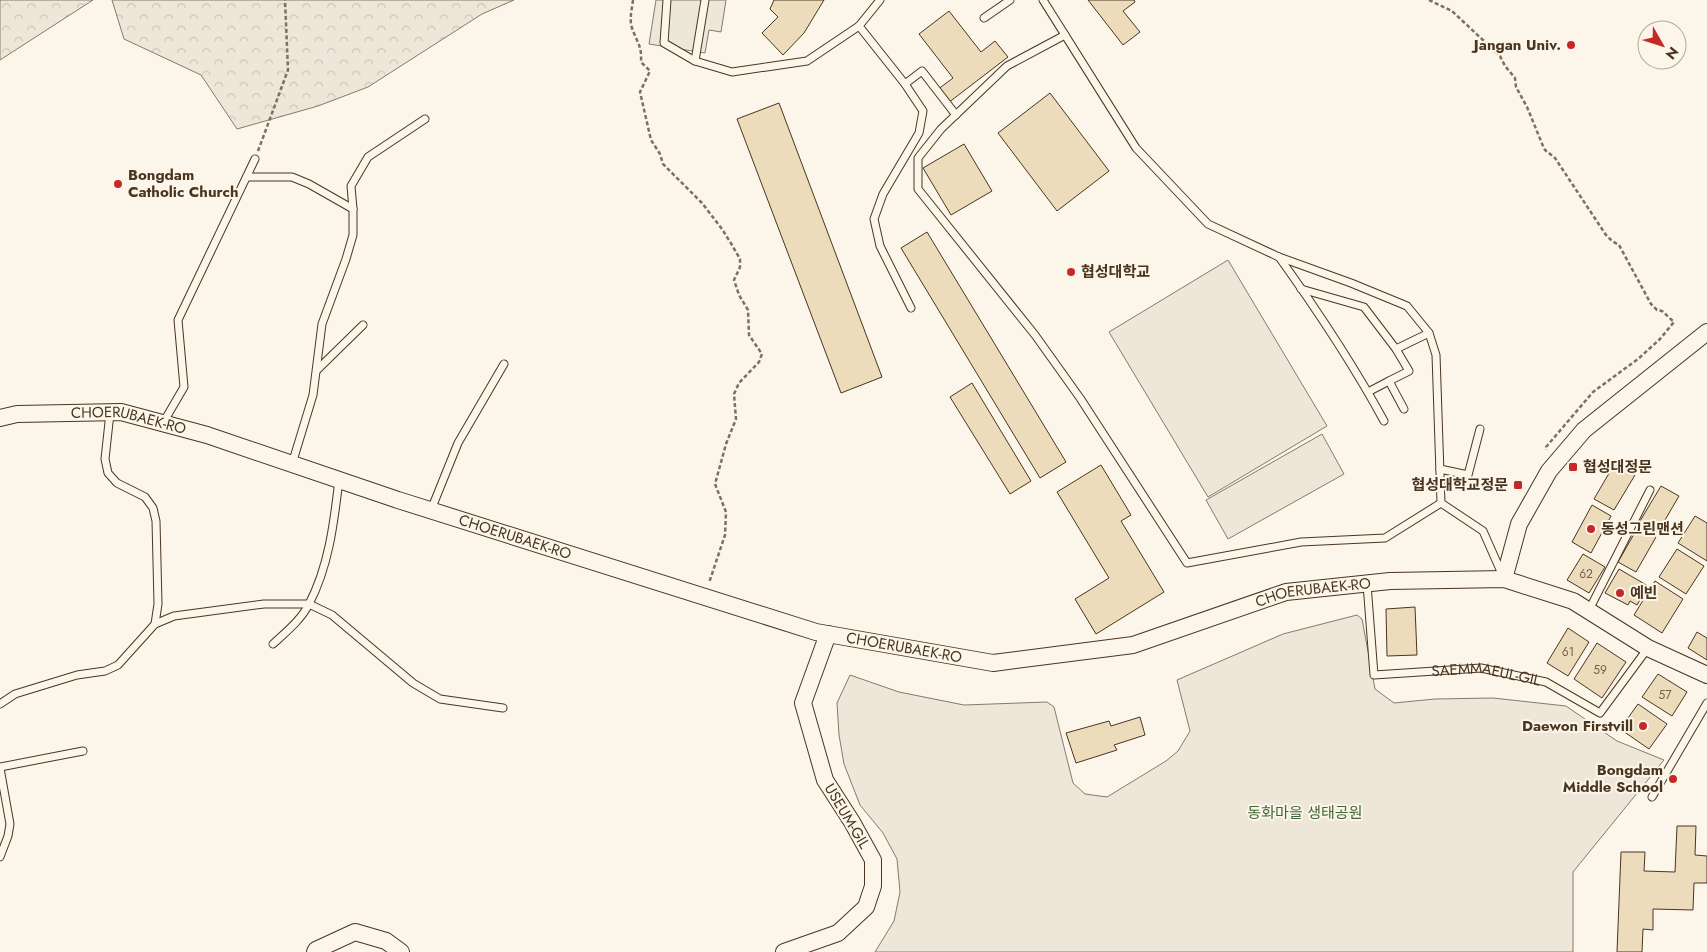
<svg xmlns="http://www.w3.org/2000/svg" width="1707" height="952" viewBox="0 0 1707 952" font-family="Jost,'Noto Sans KR',sans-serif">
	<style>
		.green { fill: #ede6d9; stroke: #887966 }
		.forest { fill: url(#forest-crowns); stroke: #887966 }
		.parking { fill: #ede7d9; stroke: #887966 }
		.building { fill: #ecdcbc; stroke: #4a3520 }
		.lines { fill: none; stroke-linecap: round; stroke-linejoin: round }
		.service-casing { stroke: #4a3520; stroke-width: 9 }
		.tertiary-casing { stroke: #4a3520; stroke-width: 18 }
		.path { stroke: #7f6f5c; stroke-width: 2.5; stroke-dasharray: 4 2.5; stroke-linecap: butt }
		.service { stroke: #fbf6e9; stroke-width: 7 }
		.tertiary { stroke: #fbf6e9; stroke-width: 16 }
		.poi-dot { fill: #c62828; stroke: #fbf6e9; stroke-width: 2 }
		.labels { text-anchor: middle; stroke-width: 4; stroke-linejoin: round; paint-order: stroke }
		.number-label { font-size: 12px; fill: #725f47 }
		.poi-label { font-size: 15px; font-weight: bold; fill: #4a3520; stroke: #fbf6e9; text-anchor: start }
		.street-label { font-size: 15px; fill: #4a3520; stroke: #fbf6e9 }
		.park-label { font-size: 15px; fill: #436837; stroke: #fbf6e9 }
	</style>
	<defs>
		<pattern id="forest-crowns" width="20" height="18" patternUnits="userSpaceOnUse" patternTransform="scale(1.25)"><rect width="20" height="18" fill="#ede6d9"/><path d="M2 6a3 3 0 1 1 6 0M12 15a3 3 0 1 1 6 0" fill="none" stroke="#cdc6ba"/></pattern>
	</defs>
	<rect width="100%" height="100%" fill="#fbf6e9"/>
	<!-- green -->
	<path class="green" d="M1228,260l99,166 -119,71 -99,-165z
		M1322,434l22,40 -116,65 -22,-39z
		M1357,615l5,4 13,70 19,14 41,-4 58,-1 73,8 51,35 47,19 -91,112v80h-698l19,-31 6,-29 -3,-33 -14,-26 -23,-28 -16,-41 -5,-29 -2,-32 13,-28 49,17 65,13 83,-3 7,5 19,76 12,11 22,3 59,-36 12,-10 12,-20 -13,-51 106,-46z"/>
	<!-- forest -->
	<path class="forest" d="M0,0h93l-93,60z
		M112,0h402l-32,14 -114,73 -50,19 -81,23 -36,-54 -77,-36z"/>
	<!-- parking -->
	<path class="parking" d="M656,0h70l-5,32 -12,-2 -4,23 -56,-9z"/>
	<!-- building -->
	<path class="building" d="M774,0h50l-20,33 -21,22 -21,-22 16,-16 -8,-8z
		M1088,0h46l1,2 -12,9 17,21 -17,13z
		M949,11l32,41 14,-11 13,16 -60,46 -11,-13 16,-12 -34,-44z
		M1050,93l59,78 -52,40 -59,-78z
		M779,103l103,274 -41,16 -104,-274z
		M964,144l28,47 -41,24 -28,-47z
		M927,232l139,230 -26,16 -139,-230z
		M972,383l59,98 -21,13 -60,-97z
		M1615,463l20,12 -21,35 -20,-11z
		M1101,465l30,50 -10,6 43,71 -68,42 -21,-35 34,-21 -52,-86z
		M1661,486l18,10 -21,36 -18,-11z
		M1592,505l19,11 -20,37 -19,-11z
		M1695,516l12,7v38l-29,-18z
		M1638,527l18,10 -20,35 -18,-10z
		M1677,549l27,17 -18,28 -27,-17z
		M1583,554l22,13 -16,26 -22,-13z
		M1619,569l29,17 -11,19 -7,-4 -2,4 -23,-12z
		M1655,581l28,18 -21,34 -28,-18z
		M1415,607l2,48 -30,1 -1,-47z
		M1568,628l21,14 -21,34 -21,-13z
		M1697,632l10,6v22l-19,-12z
		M1597,643l29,19 -24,36 -28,-19z
		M1658,674l29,18 -15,24 -30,-19z
		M1638,704l29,20 -18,25 -29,-20z
		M1140,717l5,18 -31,10 3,5 -41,13 -10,-30 43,-12 2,5z
		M1677,826h19l-1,29 12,1v27h-13l-1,27 -40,-1v21l-10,-1 -1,23h-25l4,-100h24l-1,19 31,1z"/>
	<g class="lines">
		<!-- service casing -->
		<g class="service-casing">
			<g id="service">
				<path d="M667,0l-3,43 31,18 37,11 75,-11 52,-35"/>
				<path d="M880,0l-21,26 46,58 18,27 -4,22 -36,61 -9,25 6,27 31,62"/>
				<path d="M1043,0l93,148 72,76 71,33 72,26 56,23 22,27 7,22 5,148 42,28 19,43"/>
				<path d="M984,18l26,-18"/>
				<path d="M1065,35l-58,31 -66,63 -23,29v31l117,146 45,63 107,165 114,-21 84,-4 56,-35"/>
				<path d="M695,61l10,-61"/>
				<path d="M905,84l17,-13 34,44"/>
				<path d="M247,177h45l17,7 44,25"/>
				<path d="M1279,257c38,53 74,107 105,164"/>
				<path d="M1301,289l63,18 32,42"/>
				<path d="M317,370l46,-45"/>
				<path d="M1368,392l21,-11"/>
				<path d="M1404,409l-15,-28 20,-10 -13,-22 33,-16"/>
				<path d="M110,413l-5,46 3,14 9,10 28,14 8,11 3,13 2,83 -3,20"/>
				<path d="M163,423l21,-36 -6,-67 77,-161"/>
				<path d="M292,464l21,-69 9,-71 24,-65 7,-24v-26l-2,-23 17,-29 57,-38"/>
				<path d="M1440,469l28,6 12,-46"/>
				<path d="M431,510l27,-67 46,-79"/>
				<path id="s1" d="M1367,584l7,91 107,-7 65,14 54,31 48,-65"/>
				<path d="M1589,610l61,-120"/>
				<path d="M273,644c13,-12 28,-24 36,-40 20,-38 25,-82 30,-124"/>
				<path d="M0,704l15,-10 62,-19 28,-4 13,-6 37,-41 19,-8 90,-12h45l23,11 81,68 27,16 63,9"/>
				<path d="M0,767l83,-16"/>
				<path d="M0,768l10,56 -2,12 -8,21"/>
				<path d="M1652,797l55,-94"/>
			</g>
		</g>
		<!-- tertiary casing -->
		<g class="tertiary-casing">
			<g id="tertiary">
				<path id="s2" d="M0,418l17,-4 104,-2 86,23 191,65 418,132 177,31 140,-18 153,-53 104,-11 114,-2 69,22 75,47 59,27"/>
				<path d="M1504,579l15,-55 30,-53 35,-41 123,-98"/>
				<path d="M315,952l1,-2 39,-18 31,9 15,11"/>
				<path d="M784,952l54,-19 28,-26 7,-21v-26l-21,-38 -27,-42 -22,-77 25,-69"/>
			</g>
		</g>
		<!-- path -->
		<path class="path" d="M633,0c-1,9 -4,19 -1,28 5,15 10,17 9,34l9,9 -10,21 11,48 9,14 3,10 39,39 20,26 10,16 8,14v8l-6,13 5,15 9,15 1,25 13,19 -3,8 -20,21 -5,11 2,25 -10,25 -11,40 11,28 -1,23 -16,48
			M1429,0l23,11 48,45 5,10 10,12 1,9 11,20 16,39 2,4 10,8 51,77 6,6 7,4 32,59 6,6 5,1 12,11 -14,17 -22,20 -45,33 -47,55v3
			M258,151l30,-81 -3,-70"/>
		<!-- service -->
		<use href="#service" class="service"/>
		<!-- tertiary -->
		<use href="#tertiary" class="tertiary"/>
	</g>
	<!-- markers -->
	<g class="poi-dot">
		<circle cx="1571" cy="45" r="5"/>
		<circle cx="118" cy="184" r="5"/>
		<circle cx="1071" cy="272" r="5"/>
		<rect x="1568" y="462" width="10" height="10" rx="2.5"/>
		<rect x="1513" y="480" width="10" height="10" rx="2.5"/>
		<circle cx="1591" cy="529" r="5"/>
		<circle cx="1620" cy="593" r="5"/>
		<circle cx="1643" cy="726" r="5"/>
		<circle cx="1673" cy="779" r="5"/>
	</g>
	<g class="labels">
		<!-- number labels -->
		<g class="number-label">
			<text x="1586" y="578">62</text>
			<text x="1568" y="656">61</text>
			<text x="1600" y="674">59</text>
			<text x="1665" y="699">57</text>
		</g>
		<!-- poi labels -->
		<g class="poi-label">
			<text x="1561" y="50" text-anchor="end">Jangan Univ.</text>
			<text x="128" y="180">Bongdam<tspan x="128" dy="17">Catholic Church</tspan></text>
			<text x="1081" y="277">협성대학교</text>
			<text x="1583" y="472">협성대정문</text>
			<text x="1508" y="490" text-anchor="end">협성대학교정문</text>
			<text x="1601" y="534">동성그린맨션</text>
			<text x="1630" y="598">예빈</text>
			<text x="1633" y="731" text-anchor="end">Daewon Firstvill</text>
			<text x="1663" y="775" text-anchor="end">Bongdam<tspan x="1663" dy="17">Middle School</tspan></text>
		</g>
		<!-- street labels -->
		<g class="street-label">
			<text dy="5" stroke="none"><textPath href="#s2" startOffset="130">CHOERUBAEK-RO</textPath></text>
			<text dy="5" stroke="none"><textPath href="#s2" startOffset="535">CHOERUBAEK-RO</textPath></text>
			<text dy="5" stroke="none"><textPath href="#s2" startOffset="1360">CHOERUBAEK-RO</textPath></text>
			<text dy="5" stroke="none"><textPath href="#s2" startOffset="940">CHOERUBAEK-RO</textPath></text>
			<text dy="5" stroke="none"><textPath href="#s1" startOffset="204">SAEMMAEUL-GIL</textPath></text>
			<text transform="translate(847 816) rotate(59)" y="5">USEUM-GIL</text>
		</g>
		<!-- park labels -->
		<g class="park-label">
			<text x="1305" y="818">동화마을 생태공원</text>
		</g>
	</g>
	<!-- north arrow -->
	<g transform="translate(1662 45) rotate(129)"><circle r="24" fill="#fbf6e9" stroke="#b4a999"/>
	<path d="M0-4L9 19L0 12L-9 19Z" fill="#c62828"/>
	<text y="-8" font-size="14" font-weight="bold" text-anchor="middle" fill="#4a3520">N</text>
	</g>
</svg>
